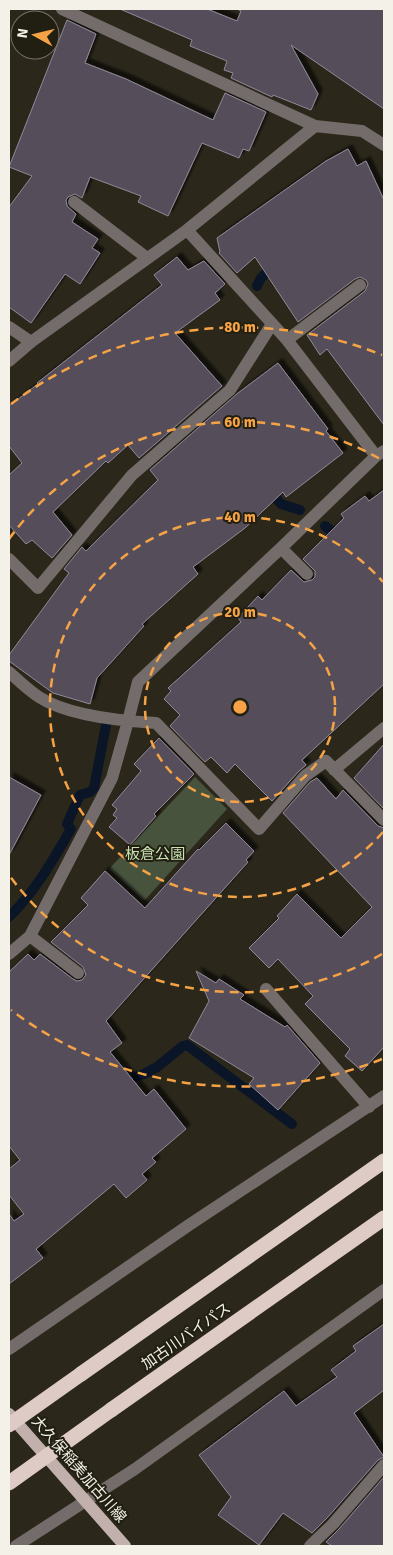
<svg xmlns="http://www.w3.org/2000/svg" width="393" height="1555" viewBox="0 0 393 1555" font-family="Signika,'Noto Sans JP',sans-serif">
	<style>
		.green { fill: #48533e }
		.lines { fill: none; stroke-linecap: round; stroke-linejoin: round }
		.stream { stroke: #0b1528; stroke-width: 10 }
		.building { fill: #544d5a; stroke: #918998; filter: url(#shadow) }
		.minor { stroke: #746c6a; stroke-width: 12 }
		.major { stroke: #c1b0ac; stroke-width: 12 }
		.highway { stroke: #dfcbc6; stroke-width: 15 }
		.highway-bridge { stroke: #dfcbc6; stroke-width: 15 }
		.ring { fill: none; stroke: #f5a346; stroke-width: 2.5; stroke-dasharray: 9 6 }
		.labels { text-anchor: middle; stroke-width: 4; stroke-linejoin: round; paint-order: stroke }
		.park-label { font-size: 15px; fill: #c8e2b2; stroke: #211f11 }
		.street-label { font-size: 15px; fill: #f3f1e8; stroke: #211f11 }
		.centre { fill: #f5a346; stroke: #211f11; stroke-width: 2.5 }
		.ring-label { font-size: 15px; text-anchor: middle; font-weight: bold; fill: #f5a346; stroke: #211f11; stroke-width: 4; stroke-linejoin: round; paint-order: stroke }
	</style>
	<defs>
		<filter id="shadow"><feDropShadow dx="4.5" dy="-4.5" stdDeviation="1" flood-color="#0009"/></filter>
	</defs>
	<rect width="100%" height="100%" fill="#2b281b"/>
	<!-- green -->
	<path class="green" d="M195,777l32,32 -83,92 -35,-32z"/>
	<g class="lines">
		<!-- stream -->
		<path class="stream" d="M257,286l4,-8 13,-13
			M268,489l13,15 19,6
			M325,526l16,12
			M9,917c26,-25 44,-57 62,-88l-4,-5 13,-29 10,-3 4,-4 12,-63
			M118,1082l26,-8 13,-7 26,-21 4,-1 105,79"/>
	</g>
	<!-- building -->
	<path class="building" d="M120,9h87l30,12 4,-10 -4,-2h147v100l-93,-64 27,49 -7,16 -38,-15 -1,2 -41,-19 2,-5 -9,-3 3,-9 -37,-15 2,-6z
		M67,20l29,14 -11,29 41,16 87,41 12,-27 41,19 -17,39 -6,-2 -4,9 -37,-15 -34,73 -30,-14 3,-6 -51,-19 -8,21 -7,-4 -7,3 -2,3 1,6 9,8 -4,8 26,17 -6,9 8,5 -20,31 -15,-10 -34,49 -22,-16v-100l23,-31 -23,-9z
		M348,149l9,17 9,-5 18,39v225l-57,-76 -7,6 -13,-20 58,-44 3,-7 -2,-4 -6,-3 -5,2 -57,43 -43,-65 -18,16 -18,-20 1,-1 -3,-14 109,-77z
		M177,257l11,13 16,-9 21,23 -10,9 5,7 -45,33 47,53 -83,72 -11,-13 -20,18 -2,-2 -53,51 19,23 -20,23 -20,-18 -6,4 -17,-19v-50l13,-12 -13,-17v-40l29,-22 -1,-1 125,-98 -8,-10z
		M278,363l50,66 -2,2 17,22 -57,44 -3,-5 -38,36 -52,39 5,7 -56,50 2,2 -47,52 -7,26 -37,-11 -44,-32v-6l60,-82 -5,-4 18,-22 4,4 72,-71 -8,-10 88,-77z
		M384,490v194l-82,76 4,5 -7,6 -27,30 -37,-37 -8,9 -16,-16 -6,5 -35,-36 10,-11 -16,-16 7,-8 -3,-3 73,-66 -3,-4 20,-22 4,4 29,-30 13,12 8,-2 3,-3v-6l-12,-12 41,-41 -3,-4 24,-18 4,5z
		M159,738l35,36 -40,40 2,2 -26,29 -21,-18 8,-9 -4,-3 4,-6 -5,-4 29,-34 -7,-7z
		M384,744v65l-30,-31z
		M9,777l32,18 -32,60z
		M317,778l19,21 7,-9 35,36 6,2v219l-22,24 -17,-15 5,-7 -45,-45 8,-8 -35,-37 -9,9 -20,-20 30,-30 -2,-2 20,-22 44,44 31,-31 -89,-94 27,-31z
		M226,823l28,28 -8,9 2,2 -142,159 16,22 -12,9 36,44 8,-7 32,40 -34,29 4,4 -14,12 5,6 -21,18 -12,-14 -78,65 7,9 -34,26v-70l5,7 10,-7 -15,-19v-26l11,-9 -11,-14v-174l19,-18 6,6 6,-6 33,25 4,2 5,-1 4,-5 -3,-8 -32,-25 37,-37 -7,-7 24,-27 40,37 53,-59 1,1z
		M196,971l20,12 3,-4 25,16 -4,4 45,28 2,-2 33,38 -42,47 -29,-26 5,-6 -65,-40 20,-37z
		M384,1324v66l-30,23 30,44 -6,3 -51,58 -15,15 -29,-20 -24,32 -41,-30 13,-18 -32,-42 85,-64 12,15 41,-29 -6,-7 25,-19 -3,-5z
		M384,1477v69h-52l-6,-4 13,-13z"/>
	<g class="lines">
		<!-- minor -->
		<path class="minor" d="M62,9l253,117 47,5 22,14
			M74,202l73,56
			M187,230l100,110 89,116
			M9,327l22,15
			M287,340l73,-55
			M9,361l22,-19 156,-112 128,-104
			M281,548l26,26
			M9,559l29,29 94,-113 98,-85 42,-66
			M9,672c9,8 19,18 30,25 29,19 82,24 117,26l103,106 46,-53 21,-15 58,59
			M334,770l50,-42
			M30,936l48,37
			M9,954l21,-18 82,-158 16,-57 10,-39 143,-134 95,-92 8,-5
			M266,989l103,118
			M9,1349l180,-124 195,-129
			M16,1546l119,-77 249,-179
			M310,1546l23,-22 51,-59"/>
		<!-- major -->
		<path class="major" d="M9,1414l116,132"/>
		<!-- highway -->
		<path class="highway" d="M81,1374l303,-213
			M111,1410l273,-192"/>
		<!-- highway-bridge -->
		<path class="highway-bridge" d="M9,1425l72,-51
			M9,1483l102,-73"/>
	</g>
	<!-- distance rings -->
	<g class="ring">
		<circle cx="240" cy="707" r="95"/>
		<path d="M383 832A190 190 0 1 1 383 582"/>
		<path d="M382 954A285 285 0 0 1 9 875M9 539A285 285 0 0 1 382 460"/>
		<path d="M382 1059A380 380 0 0 1 11 1010M11 404A380 380 0 0 1 382 355"/>
	</g>
	<g class="labels">
		<!-- park labels -->
		<g class="park-label">
			<text x="155" y="859">板倉公園</text>
		</g>
		<!-- street labels -->
		<g class="street-label">
			<text transform="translate(186 1336) rotate(-35)" y="5">加古川バイパス</text>
			<text transform="translate(79 1469) rotate(49)" y="5">大久保稲美加古川線</text>
		</g>
	</g>
	<circle cx="240" cy="707" r="8" class="centre"/>
	<g class="ring-label">
		<text x="240" y="332">80 m</text>
		<text x="240" y="427">60 m</text>
		<text x="240" y="522">40 m</text>
		<text x="240" y="617">20 m</text>
	</g>
	<!-- border -->
	<rect width="393" height="1555" fill="none" stroke="#f3f1e8" stroke-width="20"/>
	<!-- north arrow -->
	<g transform="translate(35 35) rotate(278)"><circle r="24" fill="#211f11" stroke="#757367"/>
	<path d="M0-4L9 19L0 12L-9 19Z" fill="#f5a346"/>
	<text y="-8" font-size="14" font-weight="bold" text-anchor="middle" fill="#f3f1e8">N</text>
	</g>
</svg>
